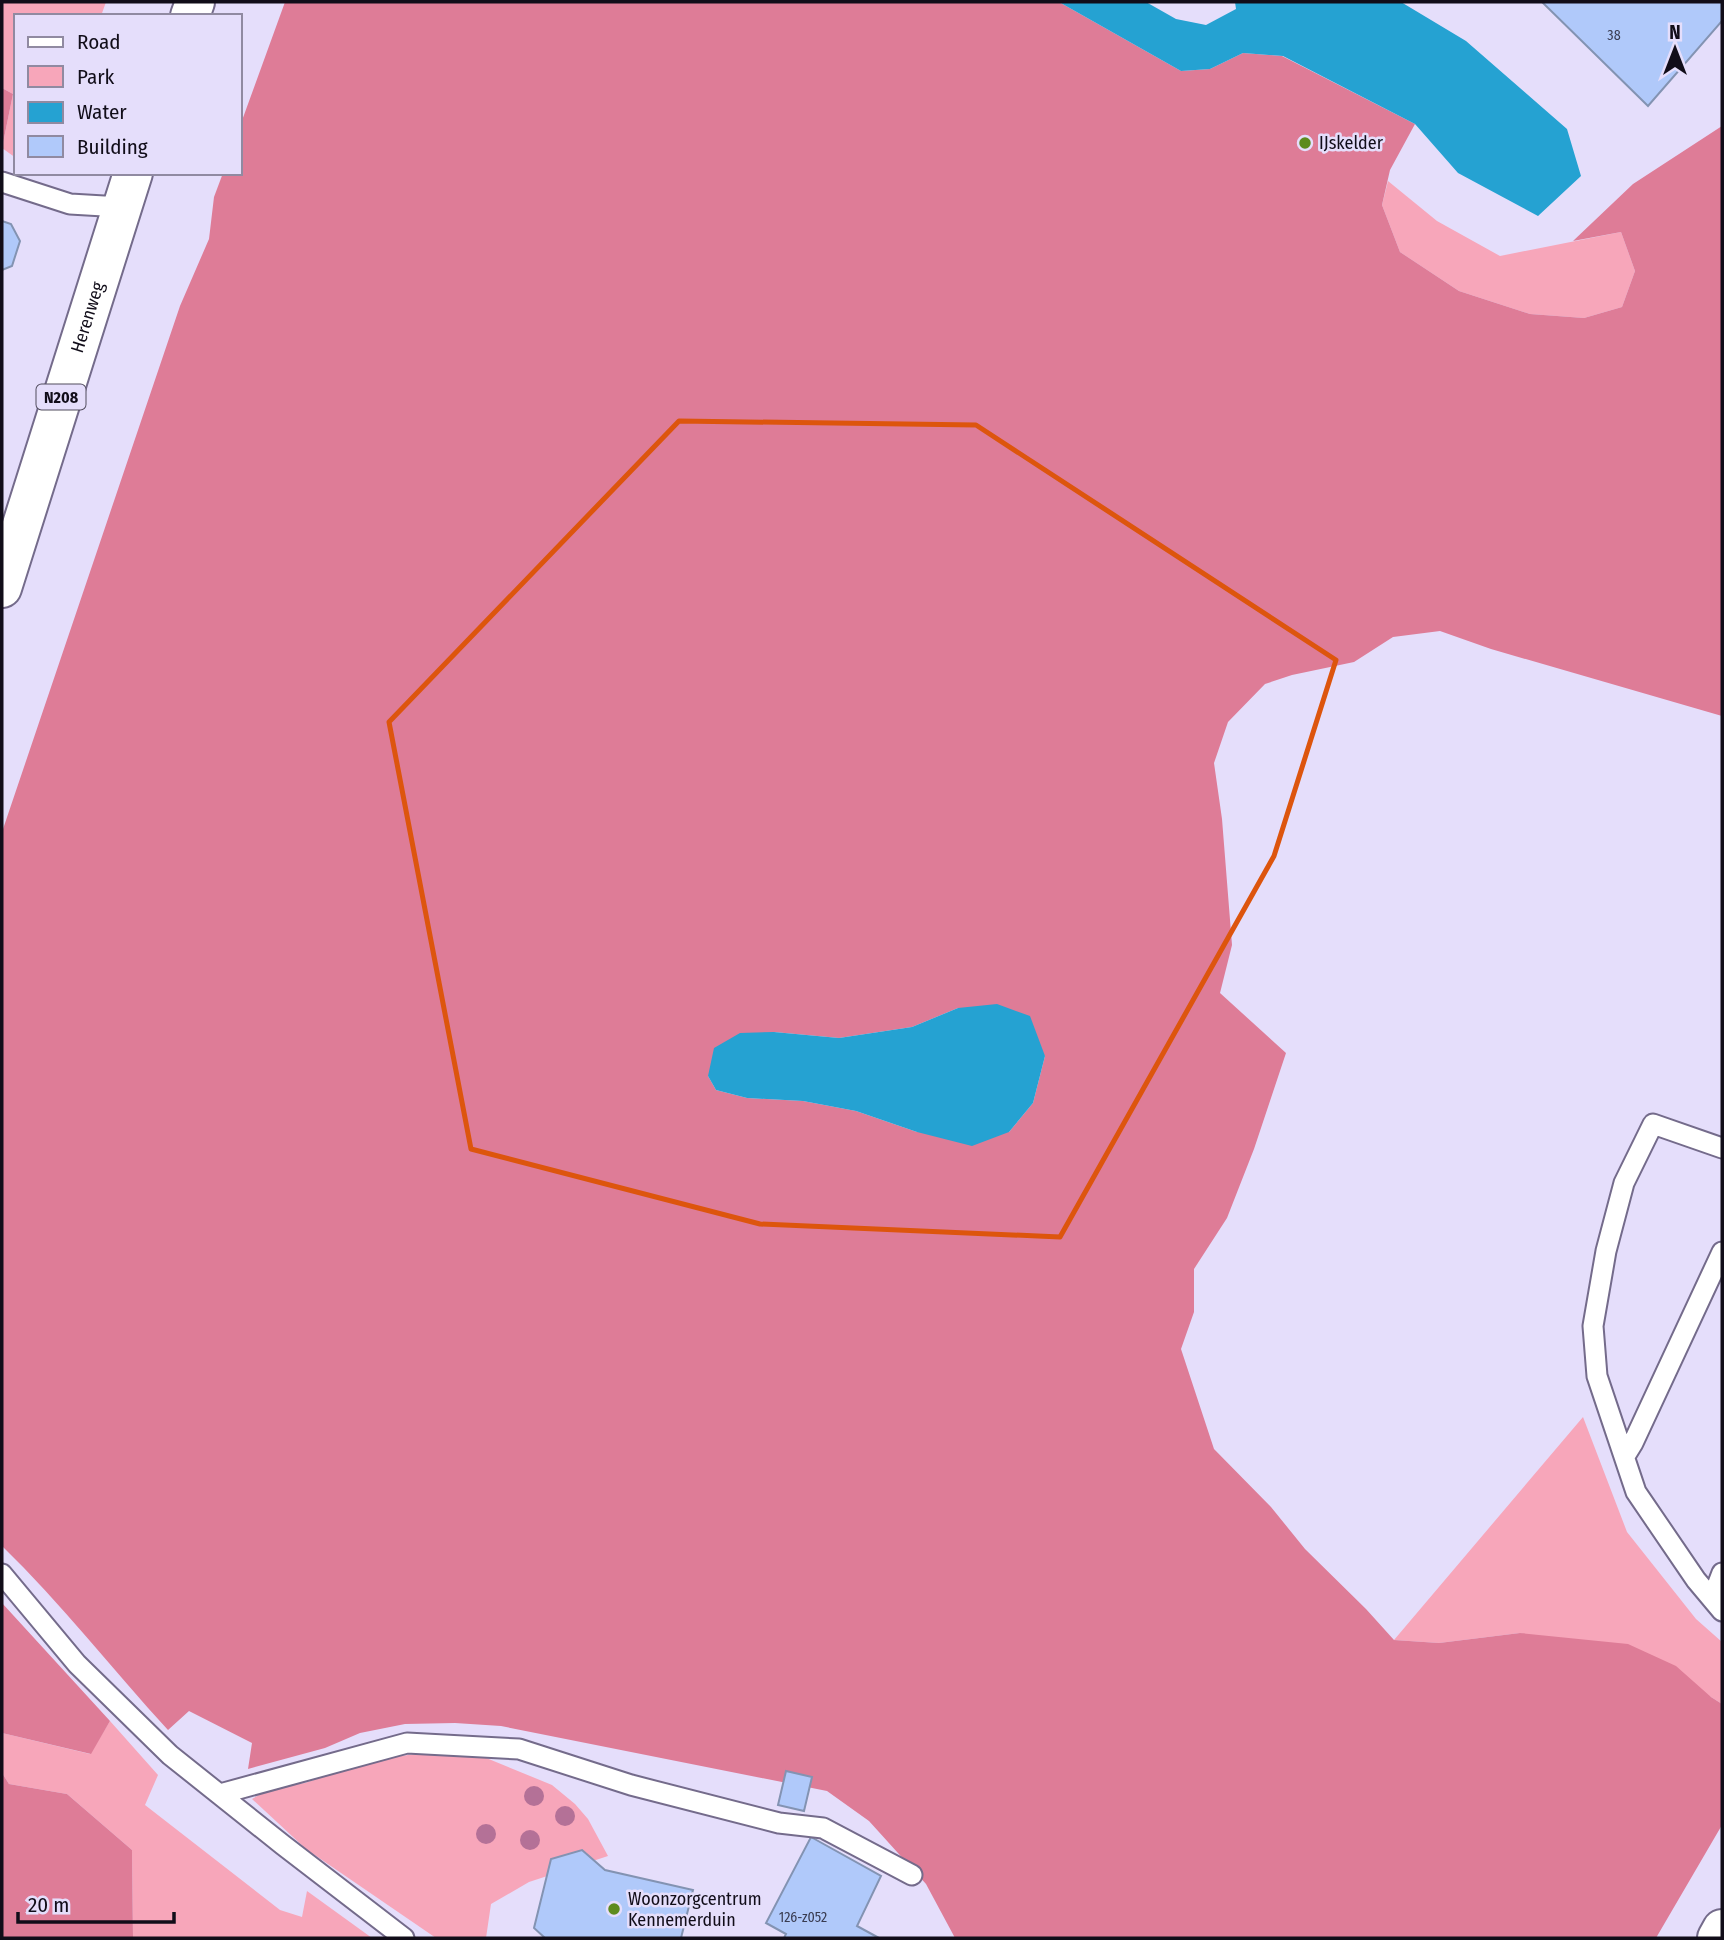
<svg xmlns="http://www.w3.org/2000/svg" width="1724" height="1940" viewBox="0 0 1724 1940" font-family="'Fira Sans Condensed',sans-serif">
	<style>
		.green { fill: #f7a6ba }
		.forest { fill: #de7c97; fill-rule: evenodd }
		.water { fill: #25a2d2 }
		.building { fill: #b0c9fa; stroke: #8393b2; stroke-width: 2 }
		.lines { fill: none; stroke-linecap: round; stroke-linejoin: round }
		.lane-casing { stroke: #746b8b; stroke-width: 23 }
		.street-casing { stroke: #746b8b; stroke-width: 42 }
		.primary-casing { stroke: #746b8b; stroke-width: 42 }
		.lane { stroke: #fff; stroke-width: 19 }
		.street { stroke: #fff; stroke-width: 38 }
		.primary { stroke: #fff; stroke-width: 38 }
		.tree { fill: #b47197 }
		.marked { fill: none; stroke: #dd550d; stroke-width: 5; stroke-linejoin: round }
		.poi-dot { fill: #5d8b1d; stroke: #e5defb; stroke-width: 2.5 }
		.labels { text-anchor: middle; stroke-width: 5; stroke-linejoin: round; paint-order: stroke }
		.number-label { font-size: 14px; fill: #393c51 }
		.shield { fill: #e5defb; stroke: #514c5d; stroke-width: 2 }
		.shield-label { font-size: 16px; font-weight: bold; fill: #110d19 }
		.poi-label { font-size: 18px; fill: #110d19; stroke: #e5defb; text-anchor: start }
		.street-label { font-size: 18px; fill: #110d19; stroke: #e5defb }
	</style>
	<rect width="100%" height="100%" fill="#e5defb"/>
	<!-- green -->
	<path class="green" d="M2,2h104l-5,14h-85v142l-14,-10 11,-54 -11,-6z
		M1388,181l49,40 63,35 121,-24 14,39 -13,36 -38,11 -54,-4 -71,-23 -59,-39 -18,-47z
		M1583,1417l44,115 69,87 26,23v62l-11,-7 -191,-64 -81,10 -45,-3z
		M110,1721l48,54 -13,30 135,105 22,7 5,-26 65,47h-239l-1,-88 -65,-56 -58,-10 -7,-11v-40l88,21z
		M421,1753l58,2 73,30 23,19 13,15 20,37 -79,26 -38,22 -5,34h-50l-130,-89 -54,-50 21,-12 32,-4 64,-22z"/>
	<!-- forest -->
	<path class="forest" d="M285,2h774l122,69 29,-2 33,-16 39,3 133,68 -25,46 -8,35 18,47 59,39 71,23 54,4 38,-11 13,-36 -14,-39 -48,9 60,-57 89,-58v590l-231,-67 -51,-18 -47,6 -39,25 -62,13 -27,9 -37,38 -14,41 8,56 10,126 -12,48 66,60 -32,96 -27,69 -33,51v43l-13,37 33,100 57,58 34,42 61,60 28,31 45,3 81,-10 108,11 48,22 35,31 11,7v121l-66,113h-701l-29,-54 -57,-63 -42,-30 -326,-65 -46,-3 -50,1 -45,9 -35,15 -77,21 4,-26 -63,-32 -21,19c-56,-61 -107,-127 -166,-184v-714l178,-526 29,-67 5,-42 9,-24h17v-47zM958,1008l87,48 -12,47 -24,29h-92l-61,-21 -53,-10 -56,-3 -31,-8 -8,-14 66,-44 65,6 73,-11z
		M2,88l11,6 -11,54z
		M2,1603l108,118 -19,33 -89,-21z
		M2,1773l7,11 58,10 65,56 1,88h-131z"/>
	<!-- water -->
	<path class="water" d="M1059,2h87l30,17 30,6 30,-16 -1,-7h166l65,39 101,88 14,47 -43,40 -80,-43 -43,-49 -132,-68 -40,-3 -33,16 -29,2z
		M997,1004l33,12 15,40 -12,47 -24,29 -37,14 -55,-14 -61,-21 -53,-10 -56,-3 -31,-8 -8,-14 6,-28 26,-15 34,-1 65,6 73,-11 46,-19z"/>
	<!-- building -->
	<path class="building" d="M1542,2h180v19l-74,85z
		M2,221l9,3 9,17 -8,25 -10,4z
		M786,1771l26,6 -8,34 -26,-6z
		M811,1837l70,39 -24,50 22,12h-95l2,-4 -20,-11z
		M582,1850l23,20 88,20 -12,48h-136l-11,-10 17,-69z"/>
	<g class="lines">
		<!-- lane casing -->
		<g class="lane-casing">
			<path id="lane" d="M2,182l68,22 51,3
				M1722,1148l-69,-24 -29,59 -18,68 -13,75 4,50 39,116 60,88 26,31
				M1625,1456l8,-13 89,-191
				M2,1574l75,90 93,91 113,90 121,93
				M1712,1599l10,-26
				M220,1794l187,-51 112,6 112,36 148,38 44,5 89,47"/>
		</g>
		<!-- street casing -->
		<g class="street-casing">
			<path id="street" d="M1717,1938l5,-9"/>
		</g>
		<!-- primary casing -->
		<g class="primary-casing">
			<g id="primary">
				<path d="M190,16l5,-14"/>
				<path id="s1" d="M2,588l131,-415"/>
			</g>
		</g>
		<!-- lane -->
		<use href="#lane" class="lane"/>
		<!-- street -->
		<use href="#street" class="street"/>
		<!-- primary -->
		<use href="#primary" class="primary"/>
	</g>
	<!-- trees -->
	<g class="tree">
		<circle cx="534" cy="1796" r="10"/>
		<circle cx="565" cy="1816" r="10"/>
		<circle cx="486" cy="1834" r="10"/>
		<circle cx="530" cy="1840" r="10"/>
	</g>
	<!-- marked area -->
	<path class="marked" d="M679,421l297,4 360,235 -62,196 -214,381 -300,-13 -289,-75 -82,-427z"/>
	<!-- markers -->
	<g class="poi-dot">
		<circle cx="1305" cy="143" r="7"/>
		<circle cx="614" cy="1909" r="7"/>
	</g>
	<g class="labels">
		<!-- number labels -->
		<g class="number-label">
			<text x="1614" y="40">38</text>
			<text x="803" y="1922">126-z052</text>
		</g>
		<!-- shield labels -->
		<rect class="shield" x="36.5" y="384.5" width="49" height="25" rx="5"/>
		<g class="shield-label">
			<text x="61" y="403">N208</text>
		</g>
		<!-- poi labels -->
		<g class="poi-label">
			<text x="1319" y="149">IJskelder</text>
			<text x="628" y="1905">Woonzorgcentrum<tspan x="628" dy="21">Kennemerduin</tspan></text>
		</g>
		<!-- street labels -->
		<g class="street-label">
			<text dy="6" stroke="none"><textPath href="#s1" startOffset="284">Herenweg</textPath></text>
		</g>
	</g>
	<!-- border -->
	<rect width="1724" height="1940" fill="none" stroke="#110d19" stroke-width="7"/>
	<!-- legend -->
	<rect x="14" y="14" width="228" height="161" fill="#e5defb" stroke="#908aa1" stroke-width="2"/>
	<rect x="28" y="37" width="35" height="10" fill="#ffffff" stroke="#908aa1" stroke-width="2"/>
	<text x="77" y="49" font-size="21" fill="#110d19">Road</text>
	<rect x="28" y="66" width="35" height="21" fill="#f7a6ba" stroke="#908aa1" stroke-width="2"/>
	<text x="77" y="84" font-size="21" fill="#110d19">Park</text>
	<rect x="28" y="102" width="35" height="21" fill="#25a2d2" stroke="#908aa1" stroke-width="2"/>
	<text x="77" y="119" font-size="21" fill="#110d19">Water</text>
	<rect x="28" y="136" width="35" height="21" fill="#b0c9fa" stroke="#908aa1" stroke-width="2"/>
	<text x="77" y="154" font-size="21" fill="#110d19">Building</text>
	<!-- north arrow -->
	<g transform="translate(1675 49)" stroke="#e5defb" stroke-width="5" paint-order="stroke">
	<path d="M0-5L12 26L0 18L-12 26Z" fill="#110d19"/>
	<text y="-10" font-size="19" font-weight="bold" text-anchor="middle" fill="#110d19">N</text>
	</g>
	<!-- scale -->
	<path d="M18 1912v10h156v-10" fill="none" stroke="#110d19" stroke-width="3.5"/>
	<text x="28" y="1912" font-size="21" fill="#110d19" stroke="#e5defb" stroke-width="5" paint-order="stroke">20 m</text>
</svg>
